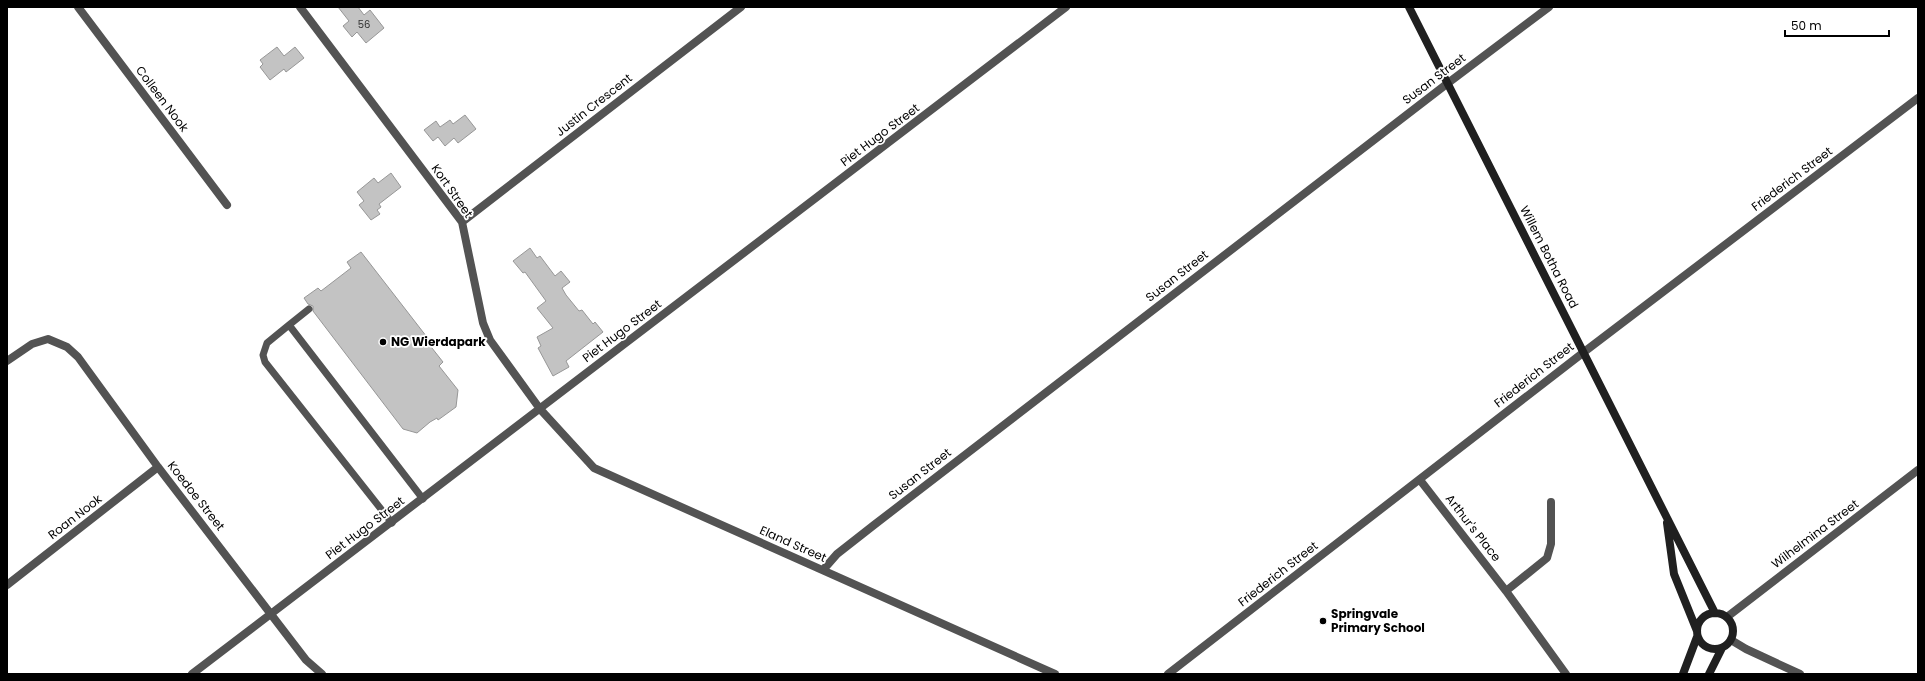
<svg xmlns="http://www.w3.org/2000/svg" width="1925" height="681" viewBox="0 0 1925 681" font-family="Poppins,sans-serif">
	<style>
		.building { fill: #c3c3c3; stroke: #979797 }
		.lines { fill: none; stroke-linecap: round; stroke-linejoin: round }
		.lane { stroke: #535353; stroke-width: 7 }
		.street { stroke: #535353; stroke-width: 8 }
		.secondary { stroke: #202020; stroke-width: 8 }
		.poi-dot { fill: #000; stroke: #fff; stroke-width: 1.5 }
		.labels { text-anchor: middle; stroke-width: 3.5; stroke-linejoin: round; paint-order: stroke }
		.number-label { font-size: 10px; fill: #313131 }
		.street-label { font-size: 12px; fill: #000; stroke: #fff }
		.poi-label { font-size: 12px; font-weight: bold; fill: #000; stroke: #fff; text-anchor: start }
	</style>
	<rect width="100%" height="100%" fill="#fff"/>
	<!-- building -->
	<path class="building" d="M338,7h20l6,8 6,-5 14,18 -18,15 -9,-11 -5,5 -9,-11 6,-5z
		M277,47l7,9 11,-9 9,11 -18,14 -2,-3 -14,11 -10,-13 3,-3 -3,-4z
		M465,115l11,14 -18,14 -4,-5 -9,8 -7,-9 -5,4 -9,-11 12,-9 4,6 10,-7 3,4z
		M391,173l10,14 -22,17 2,3 -4,3 3,4 -9,6 -12,-15 5,-4 -7,-9 17,-14 4,5z
		M530,248l7,10 3,-2 15,20 6,-5 9,11 -8,6 4,7 13,16 3,-1 11,14 2,-2 8,10 -37,29 3,6 -16,9 -15,-28 3,-2 -4,-9 16,-9 -16,-20 9,-7 -21,-29 -2,1 -10,-12z
		M361,252l69,89 -2,2 15,19 -4,4 19,24 -2,17 -18,13 -1,-2 -7,4 -13,11 -14,-4 -90,-118v-5l-5,-2 -4,-6 14,-10 3,3 30,-23 -4,-6z"/>
	<g class="lines">
		<!-- lane -->
		<path class="lane" d="M289,325l20,-16
			M392,523l-127,-161 -2,-7 4,-12 22,-18 134,174"/>
		<!-- street -->
		<path class="street" d="M78,7l149,198
			M300,7l162,215 21,101 7,17 50,69 54,59 461,206
			M462,222l279,-215
			M7,361l25,-17 16,-5 19,8 11,10 80,110 148,193 16,14
			M1420,480l86,111 60,83
			M823,570l14,-16 37,-29 574,-442 101,-76
			M7,585l151,-118
			M1506,591l41,-33 4,-14v-42
			M1727,617l191,-147
			M1731,640l15,9 54,25
			M192,674l874,-667
			M1168,674l416,-322 334,-254"/>
		<!-- secondary -->
		<path class="secondary" d="M1409,7l306,606
			M1667,523l7,51 23,57
			M1697 631a18 18 0 1 1 36 0a18 18 0 1 1-36 0Z
			M1683,674l14,-37
			M1709,674l13,-26"/>
	</g>
	<!-- markers -->
	<g class="poi-dot">
		<circle cx="383" cy="342" r="4"/>
		<circle cx="1323" cy="621" r="4"/>
	</g>
	<g class="labels">
		<!-- number labels -->
		<g class="number-label">
			<text x="364" y="28">56</text>
		</g>
		<!-- street labels -->
		<g class="street-label">
			<text transform="translate(1434 79) rotate(-37)" y="4">Susan Street</text>
			<text transform="translate(162 99) rotate(53)" y="4">Colleen Nook</text>
			<text transform="translate(594 105) rotate(-38)" y="4">Justin Crescent</text>
			<text transform="translate(880 135) rotate(-37)" y="4">Piet Hugo Street</text>
			<text transform="translate(1792 179) rotate(-37)" y="4">Friederich Street</text>
			<text transform="translate(452 191) rotate(55)" y="4">Kort Street</text>
			<text transform="translate(1549 257) rotate(63)" y="4">Willem Botha Road</text>
			<text transform="translate(1177 276) rotate(-38)" y="4">Susan Street</text>
			<text transform="translate(622 331) rotate(-37)" y="4">Piet Hugo Street</text>
			<text transform="translate(1534 375) rotate(-38)" y="4">Friederich Street</text>
			<text transform="translate(920 474) rotate(-38)" y="4">Susan Street</text>
			<text transform="translate(196 496) rotate(52)" y="4">Koedoe Street</text>
			<text transform="translate(75 517) rotate(-38)" y="4">Roan Nook</text>
			<text transform="translate(365 528) rotate(-37)" y="4">Piet Hugo Street</text>
			<text transform="translate(1473 528) rotate(52)" y="4">Arthur's Place</text>
			<text transform="translate(1815 534) rotate(-37)" y="4">Wilhelmina Street</text>
			<text transform="translate(793 544) rotate(24)" y="4">Eland Street</text>
			<text transform="translate(1278 574) rotate(-38)" y="4">Friederich Street</text>
		</g>
		<!-- poi labels -->
		<g class="poi-label">
			<text x="391" y="346">NG Wierdapark</text>
			<text x="1331" y="618">Springvale<tspan x="1331" dy="14">Primary School</tspan></text>
		</g>
	</g>
	<!-- border -->
	<rect width="1925" height="681" fill="none" stroke="#000000" stroke-width="16"/>
	<!-- scale -->
	<path d="M1785 30v6h104v-6" fill="none" stroke="#000000" stroke-width="2"/>
	<text x="1791" y="30" font-size="12" fill="#000000" stroke="#ffffff" stroke-width="3" paint-order="stroke">50 m</text>
</svg>
